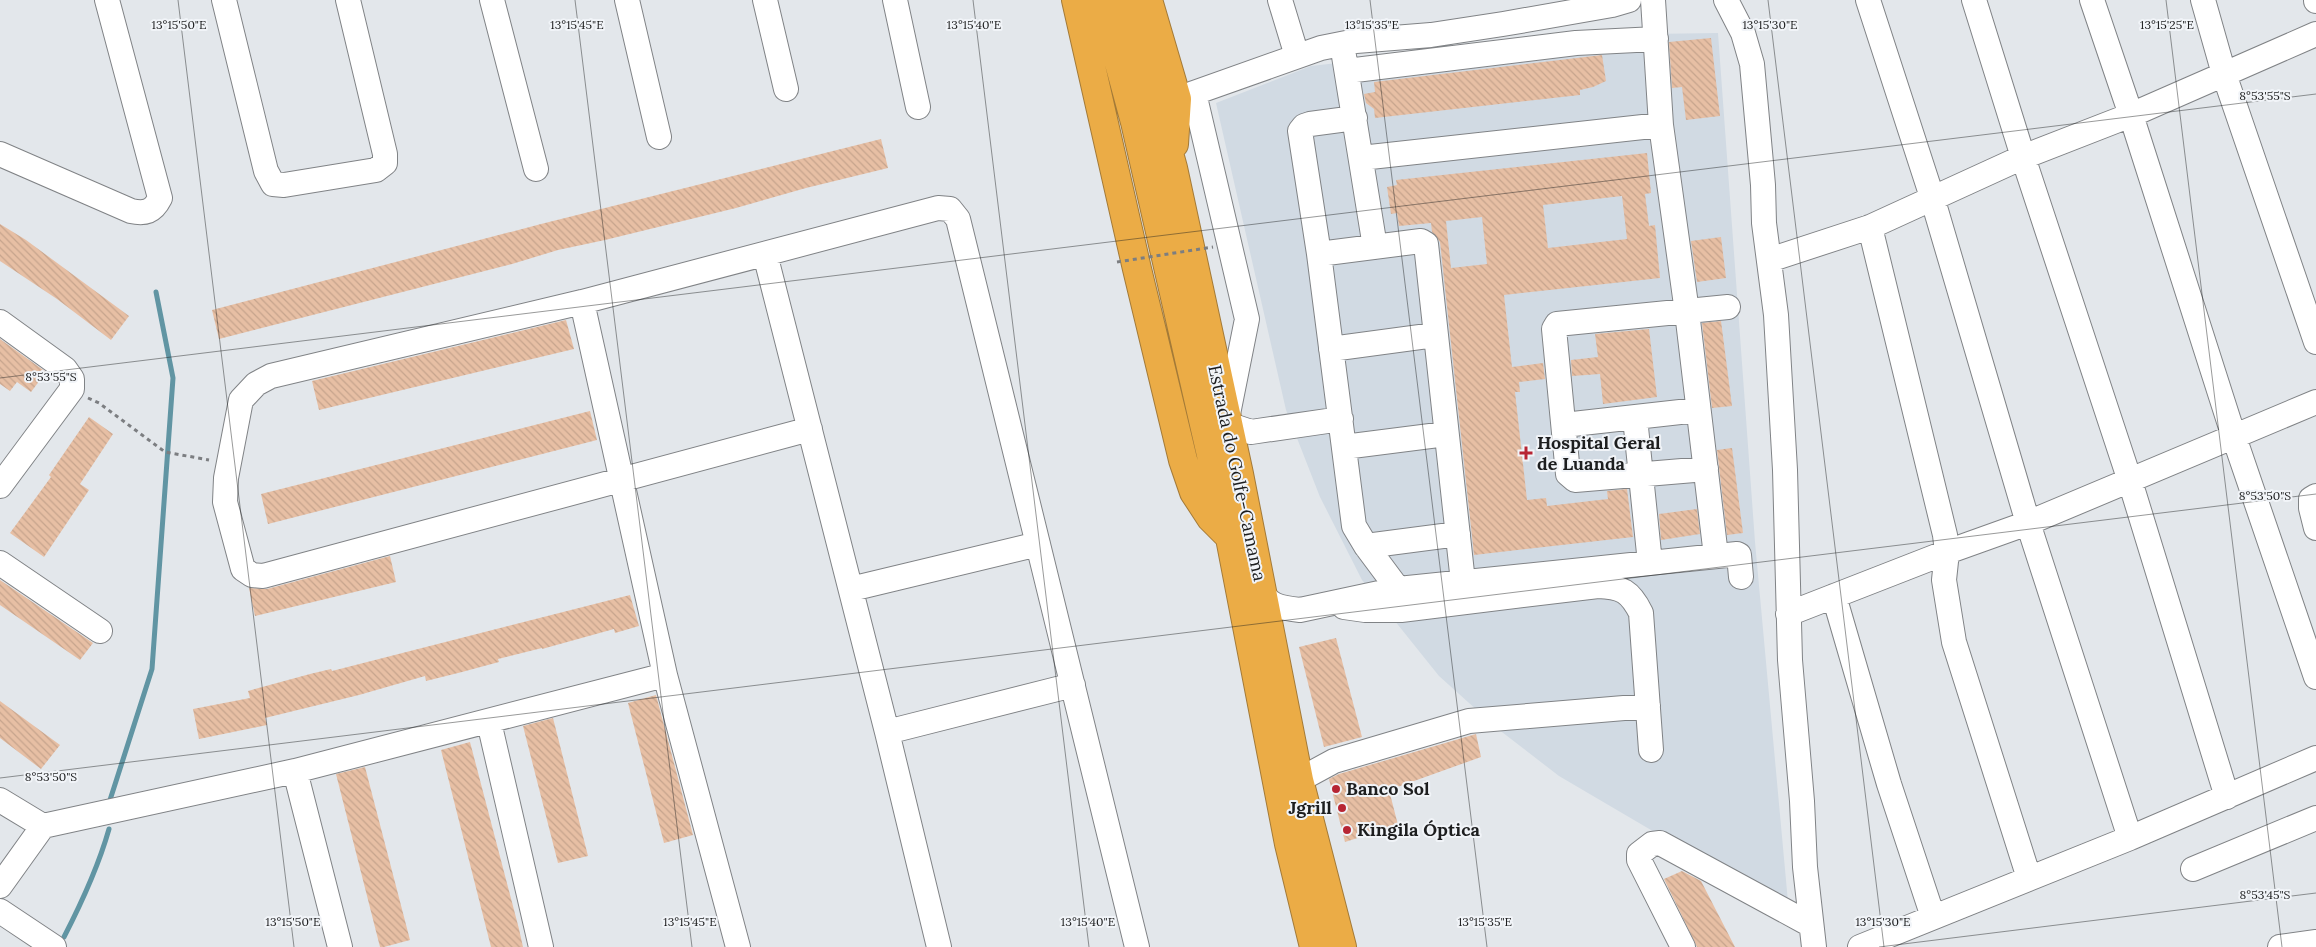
<svg xmlns="http://www.w3.org/2000/svg" width="2316" height="947" viewBox="0 0 2316 947" font-family="Lora,serif">
	<style>
		.built { fill: #d1dae3 }
		.lines { fill: none; stroke-linecap: round; stroke-linejoin: round }
		.stream { stroke: #6195a3; stroke-width: 5 }
		.building { fill: url(#building-back-hatch); fill-rule: evenodd }
		.minor-casing { stroke: #808386; stroke-width: 26 }
		.highway-casing { stroke: #a37a38; stroke-width: 30 }
		.path { stroke: #7c7e81; stroke-width: 3; stroke-dasharray: 4 4; stroke-linecap: butt }
		.minor { stroke: #fff; stroke-width: 24 }
		.highway { stroke: #ebac46; stroke-width: 28 }
		.path-bridge { stroke: #7c7e81; stroke-width: 3; stroke-dasharray: 4 4; stroke-linecap: butt }
		.ticks { fill: none; stroke: #1d1e1f; stroke-width: 1; stroke-opacity: 0.45 }
		.poi-dot { fill: #b72533; stroke: #f1f4f8; stroke-width: 2 }
		.labels { text-anchor: middle; stroke-width: 4; stroke-linejoin: round; paint-order: stroke }
		.poi-label { font-size: 18px; font-weight: bold; fill: #1d1e1f; stroke: #f1f4f8; text-anchor: start }
		.street-label { font-size: 18px; fill: #1d1e1f; stroke: #f1f4f8 }
		.ticks-label { font-size: 12px; text-anchor: middle; fill: #1d1e1f; stroke: #f1f4f8; stroke-width: 4; stroke-linejoin: round; paint-order: stroke }
	</style>
	<defs>
		<pattern id="building-back-hatch" width="6" height="6" patternUnits="userSpaceOnUse" patternTransform="scale(1.25)"><rect width="6" height="6" fill="#e7bfa4"/><path d="M-1 5l2 2M0 0l6 6M5-1l2 2" fill="none" stroke="#c6a48d"/></pattern>
	</defs>
	<rect width="100%" height="100%" fill="#e3e7eb"/>
	<!-- built -->
	<path class="built" d="M1718,33l37,509 33,360 -11,2 -218,-128 -61,-47 -59,-53 -77,-96 -42,-83 -34,-87 -70,-307 95,-37 271,-31z"/>
	<g class="lines">
		<!-- stream -->
		<path class="stream" d="M110,800l42,-131 21,-291 -17,-86
			M64,937c18,-35 34,-69 45,-108"/>
	</g>
	<!-- building -->
	<path class="building" d="M1711,38l9,78 -34,4 -4,-33 -10,1 -3,-46z
		M1602,55l4,26 -13,6 -13,3v5l-205,23 -1,-9 -8,-6 -2,-9 11,-2 -1,-10z
		M881,139l7,29 -82,20 -70,20 -131,32 -47,10 -46,14 -293,75 -7,-29 329,-86z
		M1647,153l4,40 -6,1 4,32 6,-1 5,53 -156,17 8,72 31,-4 2,16 -26,3 1,10h-5l12,108 19,-2 1,8 61,-7 -1,-8 20,-2 6,48 -159,18 -34,-313 -8,-10 -1,-9 -32,3 -2,-13 -6,1 -4,-27 10,-2 -1,-5zM1622,196l5,43 -79,9 -5,-43zM1482,217l5,47 -36,4 -5,-47z
		M0,224l26,16 103,76 -18,24 -54,-41 -57,-38z
		M1721,237l5,41 -29,4 -6,-41z
		M566,320l8,29 -255,61 -7,-29z
		M1721,321l11,85 -20,2 -10,-85z
		M1649,329l8,68 -54,7 -3,-30 -28,2 -1,-16 27,-3 -3,-23z
		M0,339l46,33 -15,20 -14,-10 -7,9 -10,-7z
		M590,411l7,29 -329,84 -7,-30z
		M89,417l24,17 -33,50 9,6 -45,67 -34,-24 41,-56 -2,-2z
		M1732,448l11,85 -16,2 -10,-85z
		M1697,509l3,25 -39,6 -2,-26z
		M390,556l6,26 -141,34 -6,-28 18,1z
		M0,580l93,63 -13,17 -80,-55z
		M630,595l9,31 -24,7 -1,-4 -72,20v-1l-44,11 1,3 -37,10 -36,9 -1,-5 -66,19 -94,23 2,7 -68,14 -6,-30 57,-11 -2,-7 62,-17 21,-5 1,2z
		M1336,638l26,99 -38,10 -25,-100z
		M656,695l37,140 -29,8 -36,-140z
		M0,701l60,44 -19,24 -41,-31z
		M553,718l35,138 -30,7 -35,-137z
		M1476,734l5,23 -92,33 9,35 -53,17 -16,-63 10,-5z
		M470,742l49,187 4,18h-32l-50,-197z
		M365,767l45,173 -26,7h-4l-44,-173z
		M1682,871l19,10 34,66h-38l-33,-68z"/>
	<g class="lines">
		<!-- minor casing -->
		<g class="minor-casing">
			<path id="minor" d="M224,0l42,171 7,13 11,1 92,-15 9,-7v-9l-37,-154
				M492,0l44,169
				M627,0l32,137
				M765,0l21,89
				M895,0l23,107
				M1280,0l17,56
				M1653,0l8,125
				M1726,0l17,33 9,31 11,121 1,38 12,92 9,155 5,190 12,141 3,66 9,80
				M1868,0l64,197 96,326 102,315
				M1974,0l49,157 107,324 97,316
				M2092,0l39,115 103,322 82,240
				M2203,0l21,74 92,268
				M2316,0v1
				M1344,56l31,191
				M1347,71l229,-28 80,-4
				M1194,93l53,226 -20,100 6,7 18,6 90,-13
				M1177,99l144,-51 35,-7 75,-6 72,-11 109,-19 17,-5
				M1355,118l-45,6 -6,2 -4,5 19,123 35,272 12,20 32,43
				M0,154l131,57c14,3 22,1 29,-13l-53,-198
				M1361,158l300,-33 26,187 29,244
				M1870,227l75,308 2,17 -3,28 10,62 75,236
				M765,254l122,478 52,215
				M1319,254l102,-13 5,3 37,338
				M1769,260l101,-33 153,-70 108,-42 185,-81
				M582,302l83,373 73,272
				M0,322l65,47 7,10v10l-72,97
				M1331,349l104,-14
				M1635,418l15,145
				M1564,425l134,-15
				M810,429l-547,147 -11,-1 -9,-6 -18,-67 1,-24 15,-78 15,-16 15,-8 311,-74 356,-94 12,1 8,10 179,728
				M1344,447l102,-13
				M1706,469l-131,11 -7,-6 -14,-145 3,-5 171,-17
				M2316,496l-5,3v9l5,20
				M1366,546l92,-12
				M0,563l100,68
				M1260,585c5,21 21,23 40,25l98,-21 339,-35 2,1 2,22
				M851,589l187,-45
				M1834,596l55,188 44,133
				M1344,607l21,3h36l197,-24c24,1 32,5 43,27l10,137
				M1788,614l159,-62 81,-29 288,-121
				M489,722l52,225
				M887,732l186,-47
				M295,771l45,176
				M1299,780l35,-19 135,-40 179,-15
				M0,800l43,26 252,-55 370,-96
				M2193,869l123,-51
				M0,886l43,-60
				M0,911l54,36
				M1683,947l-44,-87v-6l13,-10 8,-1 151,82
				M1860,947l270,-109 186,-80
				M2280,947l36,-5"/>
		</g>
		<!-- highway casing -->
		<g class="highway-casing">
			<path id="highway" d="M1076,0l61,269 46,191 11,32 17,26 15,15
				M1102,0l33,122 95,416 59,306 25,103
				M1127,0l46,168 66,306 60,306 43,167
				M1148,0l29,99 -3,45"/>
		</g>
		<!-- path -->
		<path class="path" d="M88,398l11,5 66,49 44,8"/>
		<!-- minor -->
		<use href="#minor" class="minor"/>
		<!-- highway -->
		<use href="#highway" class="highway"/>
		<!-- path-bridge -->
		<path class="path-bridge" d="M1117,262l96,-15"/>
	</g>
	<!-- ticks -->
	<path class="ticks" d="M178,0l116,947M575,0l117,947M973,0l116,947M1370,0l117,947M1768,0l116,947M2166,0l116,947M0,378l2316,-284M0,778l2316,-284M1879,947l437,-54"/>
	<!-- markers -->
	<g class="poi-dot">
		<path d="M1523.5 445.5h5v5h5v5h-5v5h-5v-5h-5v-5h5z"/>
		<circle cx="1336" cy="789" r="5"/>
		<circle cx="1342" cy="808" r="5"/>
		<circle cx="1347" cy="830" r="5"/>
	</g>
	<g class="labels">
		<!-- poi labels -->
		<g class="poi-label">
			<text x="1537" y="449">Hospital Geral<tspan x="1537" dy="21">de Luanda</tspan></text>
			<text x="1346" y="795">Banco Sol</text>
			<text x="1332" y="814" text-anchor="end">Jgrill</text>
			<text x="1357" y="836">Kingila Óptica</text>
		</g>
		<!-- street labels -->
		<g class="street-label">
			<text transform="translate(1237 473) rotate(78)" y="6">Estrada do Golfe-Camama</text>
		</g>
	</g>
	<g class="ticks-label">
		<text x="179" y="29">13°15'50"E</text>
		<text x="577" y="29">13°15'45"E</text>
		<text x="974" y="29">13°15'40"E</text>
		<text x="1372" y="29">13°15'35"E</text>
		<text x="1770" y="29">13°15'30"E</text>
		<text x="2167" y="29">13°15'25"E</text>
		<text x="2265" y="100">8°53'55"S</text>
		<text x="51" y="381">8°53'55"S</text>
		<text x="2265" y="500">8°53'50"S</text>
		<text x="51" y="781">8°53'50"S</text>
		<text x="2265" y="899">8°53'45"S</text>
		<text x="293" y="926">13°15'50"E</text>
		<text x="690" y="926">13°15'45"E</text>
		<text x="1088" y="926">13°15'40"E</text>
		<text x="1485" y="926">13°15'35"E</text>
		<text x="1883" y="926">13°15'30"E</text>
	</g>
</svg>
